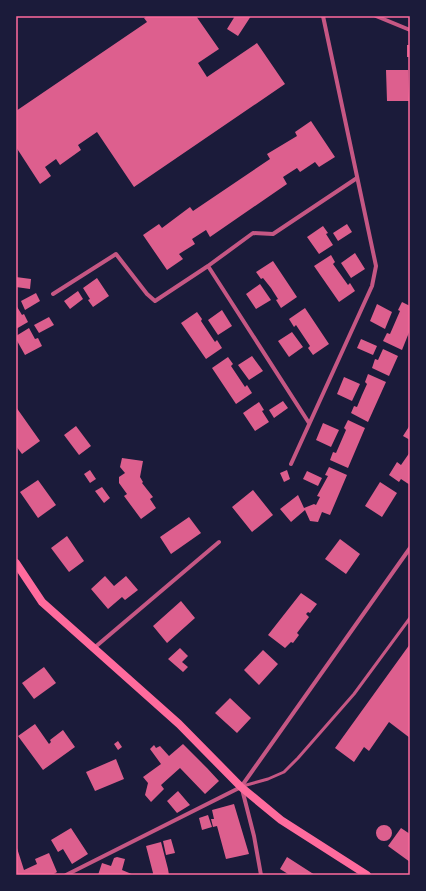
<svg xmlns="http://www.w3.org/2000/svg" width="426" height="891" viewBox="0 0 426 891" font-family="'Archivo Narrow',sans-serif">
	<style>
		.building { fill: #dd5f8e }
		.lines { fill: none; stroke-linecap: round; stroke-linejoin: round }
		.service { stroke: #c65784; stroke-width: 3 }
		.minor { stroke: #c65784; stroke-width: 4 }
		.secondary { stroke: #ff6b9d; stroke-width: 8 }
		.neatline { fill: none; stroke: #ff6b9d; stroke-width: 1.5 }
	</style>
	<rect width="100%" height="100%" fill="#1b1b3a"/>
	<!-- building -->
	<path class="building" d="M148,16h48l23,33 -21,14 9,14 50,-34 28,41 -151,103 -37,-55 -19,13 3,5 -21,15 -4,-6 -11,8 6,9 -11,8 -24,-37v-36l131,-89 -3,-4z
		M235,16h16l-13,20 -11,-7z
		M407,45h3v12h-3z
		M386,70h22l1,31h-22z
		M311,121l24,36 -16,10 -4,-5 -15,10 -3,-4 -14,9 4,7 -77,53 -4,-7 -14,9 3,5 -16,10 4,5 -16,11 -24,-35 16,-11 3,4 28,-21 3,4 77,-52 -3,-5 30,-18 -2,-4z
		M347,224l5,8 -14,9 -5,-8z
		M323,226l5,7 -2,1 7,11 -14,9 -12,-17z
		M355,253l10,16 -14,9 -10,-15z
		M331,255l4,7 -2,2 15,21 2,-2 5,8 -16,11 -25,-36z
		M273,261l24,36 -16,11 -5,-8 2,-1 -7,-11 -8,-10 -2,1 -5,-7z
		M16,277l15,2 -1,10 -14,-2z
		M97,278l12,18 -16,11 -5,-7 2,-1 -7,-11z
		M260,284l11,16 -15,9 -10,-15z
		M78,291l5,8 -13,10 -6,-8z
		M36,293l4,8 -15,9 -4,-9z
		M402,302l8,4v24l-8,20 -19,-9 4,-8 3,1 10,-23 -2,-1z
		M377,304l15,8 -7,17 -15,-8z
		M16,305l6,10 2,-1 4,8 -12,7z
		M305,308l24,36 -16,11 -5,-7 2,-2 -14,-21 -2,2 -5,-8z
		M222,310l10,16 -14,9 -10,-15z
		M197,312l5,7 -1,2 14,21 2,-2 5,8 -16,11 -25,-36z
		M49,317l5,8 -15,8 -5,-8z
		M29,328l6,11 3,-1 4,8 -17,9 -9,-16v-3z
		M292,332l11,15 -14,10 -11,-16z
		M361,339l16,7 -4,9 -16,-7z
		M383,349l15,7 -9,20 -17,-8 3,-9 3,1z
		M252,356l11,15 -14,9 -11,-15z
		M228,357l5,7 -2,2 14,21 2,-2 5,8 -16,11 -24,-36z
		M368,374l18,8 -18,40 -17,-9 3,-7 3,1 5,-12 5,-11 -2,-2z
		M344,377l16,7 -8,17 -15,-7z
		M283,401l5,7 -14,10 -5,-8z
		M259,402l5,8 -2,1 7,11 -14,9 -12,-18z
		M16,407l24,34 -18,13 -6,-8z
		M348,420l17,8 -17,40 -18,-8 3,-8 3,1 10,-23 -2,-2z
		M323,423l16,7 -8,17 -15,-7z
		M410,425v15l-7,-4z
		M76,426l15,20 -12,9 -15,-20z
		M410,452v33l-9,-6 -2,3 -10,-7 8,-13 4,3z
		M122,458l21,3 -3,16 3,5 -1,1 11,14 -3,2 6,9 -15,11 -17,-23 3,-2 -8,-11v-6l6,-4 -5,-6z
		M329,467l18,8 -17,40 -8,-3 -4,10 -8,-1 -5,-11 -14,12 -11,-13 18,-14 6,13 10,-4 2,1 4,-8 -3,-1 11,-20 -3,-1z
		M90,470l6,9 -6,4 -6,-9z
		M287,470l3,9 -6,3 -4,-9z
		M307,471l15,7 -4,8 -15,-7z
		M38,480l18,25 -18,13 -18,-26z
		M380,482l17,11 -15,24 -17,-11z
		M102,487l8,11 -6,5 -9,-12z
		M253,490l20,25 -21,17 -20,-25z
		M189,517l12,16 -30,21 -11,-17z
		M67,536l17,25 -15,11 -18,-24z
		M340,539l20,15 -14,20 -21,-15z
		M105,576l9,10 12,-10 12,14 -13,10 -3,-3 -14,12 -17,-20z
		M301,593l16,11 -7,9 -2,-1 -2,2 3,3 -12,16 2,2 -6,8 -2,-1 -6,6 -17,-13z
		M181,601l14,17 -28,25 -14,-17z
		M410,644v94l-21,-16 -20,29 -5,-4 -10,15 -19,-14z
		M180,648l8,8 -6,6 6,5 -5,5 -15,-13z
		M263,650l15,14 -19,21 -15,-15z
		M44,667l12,16 -22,16 -12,-16z
		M230,698l21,20 -14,15 -22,-20z
		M35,724l14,20 2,-2 -1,-2 13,-10 12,17 -32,23 -25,-34z
		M118,741l4,6 -4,3 -4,-6z
		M183,744l24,24 12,13 -14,13 -25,-26 -19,17 3,4 -13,13 -6,-7 3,-12 -5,-6 18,-13 -11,-15 4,-4 2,3 4,-2 9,10z
		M116,759l8,20 -29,12 -9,-19z
		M178,791l12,14 -13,8 -10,-12z
		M234,804l15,50 -23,5 -9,-33 -4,1 -2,-8h3l-2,-9z
		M208,815l4,12 -10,3 -3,-12z
		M376 833a8 8 0 1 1 16 0a8 8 0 1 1-16 0Z
		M71,828l17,26 -16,10 -9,-15 -5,3 -7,-12z
		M401,828l9,6v28l-22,-16z
		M171,839l4,14 -9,2 -3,-14z
		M161,842l7,27 1,6h-16v-2l-7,-27z
		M16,845l8,25 13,-6 -2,-5 14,-6 8,19 -5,3h-36z
		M117,857l8,2 -3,11 12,5h-36l4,-12 9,3 3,-8z
		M287,857l28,18h-28l1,-1 -8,-5z"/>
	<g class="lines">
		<!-- service -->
		<path class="service" d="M243,786l25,-7 16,-7 14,-14 56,-64 56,-76"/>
		<!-- minor -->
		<path class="minor" d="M376,16l34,14
			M53,294l63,-40 31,40 8,7 53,-35
			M309,423l-101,-157 45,-33 20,1 84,-56
			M291,464l81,-178 4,-20 -53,-250
			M94,648l125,-106
			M242,789l12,47 7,39
			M66,875l175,-88 169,-239"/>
		<!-- secondary -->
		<path class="secondary" d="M16,563l26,39 137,122 62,63 40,33 86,55"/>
	</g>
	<!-- border -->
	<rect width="426" height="891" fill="none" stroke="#1b1b3a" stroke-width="34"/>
	<rect x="17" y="17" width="392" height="857" class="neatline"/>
</svg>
